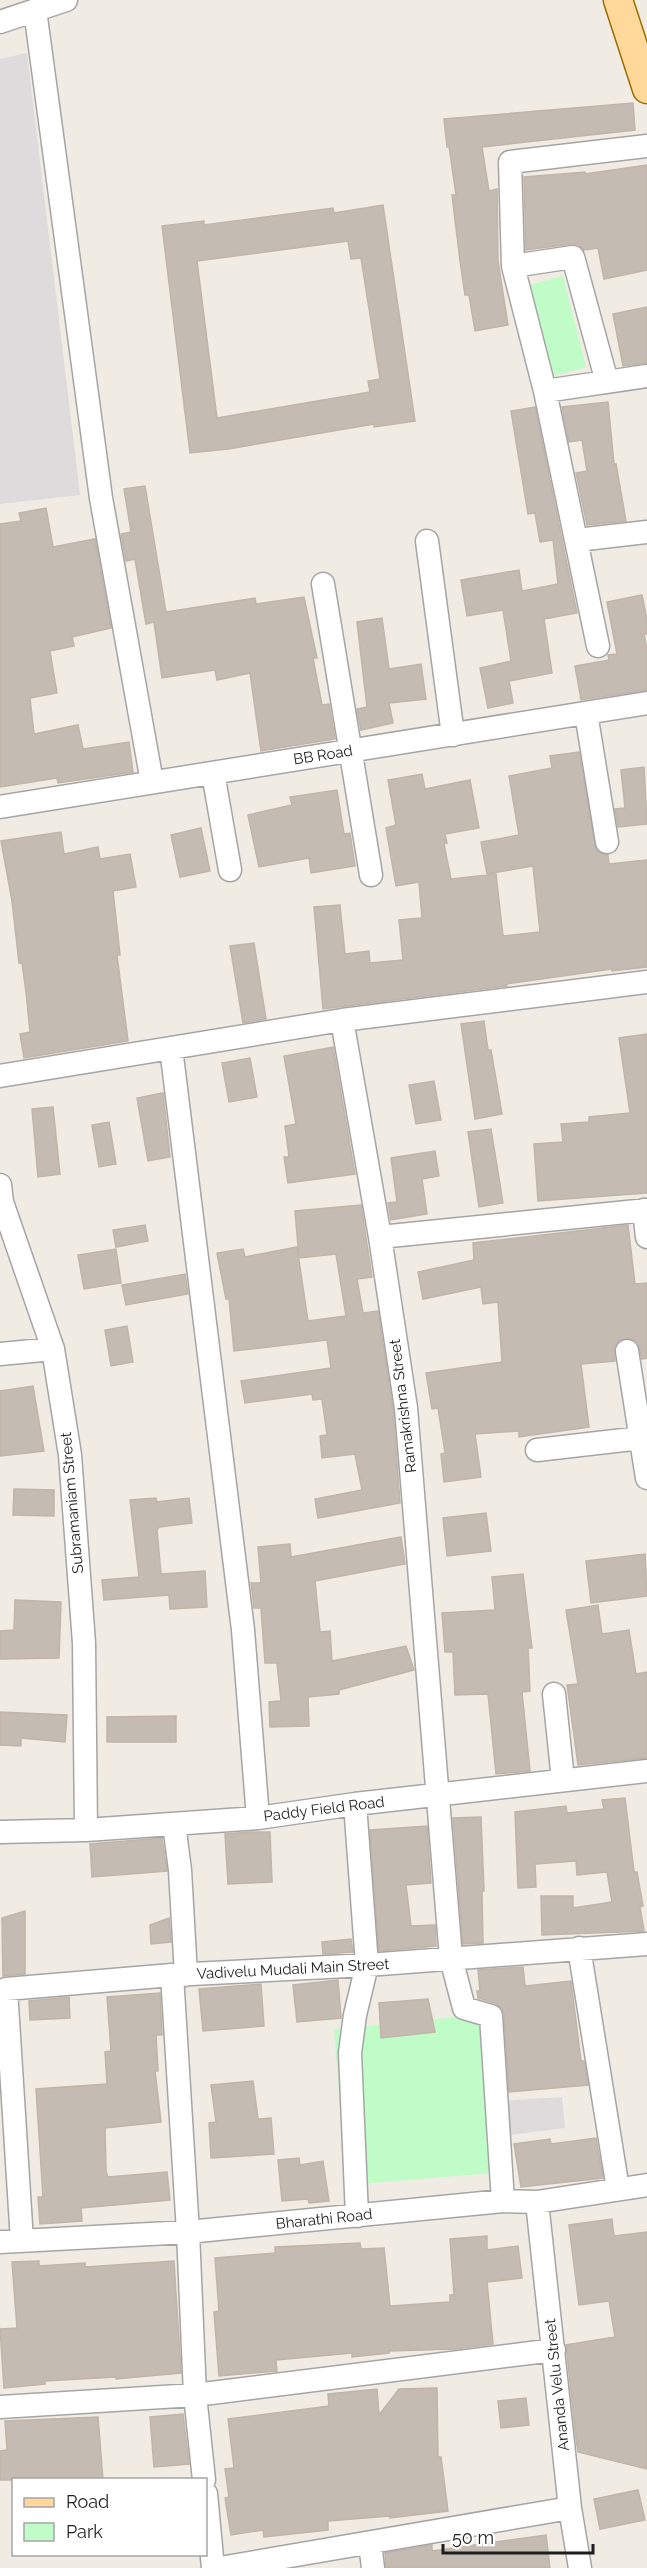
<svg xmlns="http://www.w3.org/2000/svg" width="647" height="2568" viewBox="0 0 647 2568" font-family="Raleway,sans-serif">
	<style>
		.residential { fill: #dddbdb }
		.park { fill: #bffcc7 }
		.building { fill: #c4bcb3; stroke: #c2b4a6; stroke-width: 1.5; fill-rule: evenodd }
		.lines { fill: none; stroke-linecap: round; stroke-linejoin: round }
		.minor-casing { stroke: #a5a5a5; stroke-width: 25 }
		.major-casing { stroke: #996d00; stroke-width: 31 }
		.minor { stroke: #fff; stroke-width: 22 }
		.major { stroke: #ffd89a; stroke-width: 28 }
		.labels { text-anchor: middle; stroke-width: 5; stroke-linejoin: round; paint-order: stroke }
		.street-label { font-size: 15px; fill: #1e1e1e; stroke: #fff }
	</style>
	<rect width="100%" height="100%" fill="#f0ece4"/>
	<!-- residential -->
	<path class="residential" d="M27,53l53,442 -80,9v-445z
		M562,2097l3,31 -63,8 -1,-35z"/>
	<!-- park -->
	<path class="park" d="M563,276l23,91 -41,11 -23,-91z
		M488,2014l18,158 -160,13 -12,-156z"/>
	<!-- building -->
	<path class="building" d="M633,103l2,27 -153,17 7,44 8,-2 1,72 10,64 -33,6 -6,-36h-4l-5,-34 -8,-66h4l-7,-49 -2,1 -3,-28z
		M647,165v105l-43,9 -6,-31 -14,2 -6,-6h-7l-45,6 -2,-73 61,-5v2z
		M383,205l32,216 -41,6v-3l-146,25 -38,4 -28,-227 42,-5v4l129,-17 1,5zM348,241l3,18 10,-1 19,121 -12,2 2,11 -153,26 -20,-157z
		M647,307v56l-24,3 -10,-52z
		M608,402l6,62h2l10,57 -39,4 -11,-52 11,-2 -5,-31 -13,2 -7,-35z
		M535,407l42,206 -33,6 8,54 -43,8 4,22 -25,5 -8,-40 31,-7 -8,-51 -36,6 -6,-36 58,-10 3,21 36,-7 -5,-44 -13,2 -5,-29 -7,1 -17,-103z
		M145,486l21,126 89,-14 1,6 48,-7 13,61h-4l9,47 7,-1 6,35 -74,12 -11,-78 -33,7 -2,-10 -53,8 -8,-56 -8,2 -11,-65 -9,2 -5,-27 10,-2 -7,-43z
		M46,508l7,39 42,-8 16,89 -39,9 2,9 -24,5 7,42 -27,5 4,36 44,-9 5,24 46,-7 4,30 -75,11 -1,-5 -57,9v-263l21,-3 -2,-8z
		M642,595l5,25v14h-3l3,16v40l-66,10 -6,-34 34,-6 -1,-5 9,-1 -10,-52z
		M382,618l7,51 32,-5 5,35 -37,4 4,20 -32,7 -4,-21 10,-2 -10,-85z
		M579,752l17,98 12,5 1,9 38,-4v107l-35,4v-2l-106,15 1,2 -184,23 -9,-102 26,-2 5,49 24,-3 1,12 33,-3 -4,-40 23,-2 -3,-36 -23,4 -10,-58 10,-3 -8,-45 34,-6 3,15 45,-9 9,48 -34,6 2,9 -3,1 7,35 45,-5 7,62 37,-4 -7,-66 -46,8 -6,-32 38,-7 -10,-59 43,-8 -2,-12z
		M644,767l3,57 -29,3 -3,-18 10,-1 -4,-38z
		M337,790l7,44 6,-1 5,33 -44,7 -2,-15 -50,9 -11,-52 44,-10 -2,-8z
		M201,828l9,43 -30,6 -9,-42z
		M61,832l3,22 34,-7 2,12 30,-5 6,33 -23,4 7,64h-3l11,86 -104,17 -4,-24 10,-2 -4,-40 -4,-29h-3l-7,-62 -11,-60z
		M254,943l12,76 -23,4 -13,-77z
		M484,1021l4,29h3l11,64 -27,5 -14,-95z
		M647,1034v159l-109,8 -4,-57 29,-2 -2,-18 28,-2v-5l41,-4 -11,-75z
		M333,1047l22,127 -67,9 -4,-26h5l-4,-31 11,-2 -12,-68z
		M250,1058l7,39 -28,5 -7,-39z
		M434,1081l7,39 -25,4 -7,-39z
		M163,1093l7,64 -22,4 -11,-63z
		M53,1107l7,67 -22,3 -6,-68z
		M109,1122l7,42 -17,3 -7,-42z
		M491,1129l12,74 -24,4 -11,-75z
		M435,1151l4,25 -17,3 5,35 -36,6 -3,-17 9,-1 -6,-44z
		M361,1205l11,72 -15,2 6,34 15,-2 15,99 7,93 -82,15 -3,-19 47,-9 -7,-36 -33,4 -2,-22 7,-1 -5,-36 -9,1 -1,-6 -67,9 -4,-22 90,-13 -4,-28 -93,11 -5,-52h-3l-9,-46 26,-4 2,8 52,-10 11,74 38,-5 -10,-62 -37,4 -4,-47z
		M145,1225l3,16 -32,6 -3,-17z
		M628,1225l7,59 12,-1v75l-5,1 -4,-16 -6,-4 -13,1 -5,7 1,14 -34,3 8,63 -70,10v-6l-44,3 6,43 -37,5 -3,-28 4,-1 -7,-45 -6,1 -6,-36 76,-11 -4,-60 -15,2 -2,-17 -58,12 -5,-27 56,-12 -1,-17z
		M116,1249l5,34 -37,6 -6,-34z
		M185,1274l3,20 -62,11 -4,-20z
		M127,1326l6,36 -22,4 -6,-36z
		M33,1386l11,65 -44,5v-65z
		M14,1489l40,1v26l-41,-1z
		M156,1498l1,4 32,-4 3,25 -33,4 -2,3 4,44 44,-3 2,36 -37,2 -1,-14 -65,5 -2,-20 37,-3 -9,-77z
		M486,1513l5,38 -44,5 -4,-38z
		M401,1537l4,27 -90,17 5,51 10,-1 2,30 74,-15 8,24 -75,20v4l-31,3 1,29 -39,1 -1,-25 12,-1 -4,-38h-12l-4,-55h-7l-3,-25h10l-3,-36 32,-3 1,13z
		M645,1554l2,42 -56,7 -5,-42z
		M523,1574l9,74h-4l2,43 -8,1 8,79 -34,3 -8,-80 -33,1 -2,-43h-8l-3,-39 53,-3 -3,-33z
		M15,1600l46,2 -2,56 -59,1v-28l14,-1z
		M598,1605l4,29 27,-4 7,44 11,-2v86l-69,7 -11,-80 11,-1 -12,-74z
		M0,1712l67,3 -2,27 -44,-4v8l-21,-1z
		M176,1716v26h-69v-25z
		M625,1798l9,74h3l6,34 -3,1 4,24 -102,4 -1,-39h32v12l39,-6 -5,-30 -30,3 -1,-14 -41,3 1,23 -18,1 -3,-76 51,-6 1,7 37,-4 -2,-9z
		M481,1817l3,74h-2l1,52 -20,1 -10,-126z
		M427,1826l4,57 -25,2 5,41 24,-1 1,21 -57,5 -9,-121z
		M250,1832h20l2,50 -44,2 -3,-50z
		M162,1838l5,33 -75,6 -2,-33z
		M25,1911v63l-22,2 -1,-58z
		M169,1918l2,24 -20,2 -1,-19z
		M351,1939l2,13 -30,2 -1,-12z
		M523,1967l2,19 46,-5 10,80h3l4,24 -79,7 -5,-78 -2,-6 -7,-5 -17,-5 -1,-7h3l-2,-21z
		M338,1980l3,38 -44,4 -4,-37z
		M261,1984l3,42 -61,5 -4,-42z
		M160,1993l2,42h-6l2,36h-3l6,51 -56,6 1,43 2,6 59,-5 3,28 -89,8 1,13 -42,3 -2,-27h5l-7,-108 71,-5 -2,-32 6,-1 -4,-54z
		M69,1997l1,21 -40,2 -1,-19z
		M428,1999l7,33 -54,6 -2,-35z
		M253,2081l5,38 13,-1 3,36 -63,4 -2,-35 7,-1 -5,-37z
		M596,2138l7,40 -82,9 -7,-43 36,-5 1,5z
		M299,2158l1,7 23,-4 6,40 -20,2 -1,-4 -26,2 -4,-41z
		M612,2219l2,17 33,-4v237l-69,-17 -2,-13 -10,-94 49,-8 -6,-36 -30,4 -10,-80z
		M487,2236v14l31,-4 4,32 -35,4 6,62 -38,5 -66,2v2l-37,4v-4l-76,7 1,11 -58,5 -5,-64 5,-1 -4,-53 60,-5v-6l85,-4 1,6 23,-1 6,58 60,-4v-7h4l-4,-56z
		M39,2261v5l46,-3v4l89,-6 7,112 -65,6v-2l-71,4v3l-41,4 -4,-59 17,-1 -5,-66z
		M437,2388l1,69h3l7,54 -58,7v-2l-62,5v9l-64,7 -1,-7 -32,5 -6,-37 4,-1 -4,-28 9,-1 -6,-49 101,-13 -1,-12 49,-5 2,26 20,-26z
		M526,2398l3,27 -28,3 -3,-27z
		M183,2414l6,50 -35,3 -4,-50z
		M98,2417l5,63h-103v-29l7,-1 -2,-29z
		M638,2490l7,30 -45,9 -6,-30z
		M546,2535l4,33h-164l-1,-15 47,-8v6z"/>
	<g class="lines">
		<!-- minor casing -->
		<g class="minor-casing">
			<path id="minor" d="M35,10l66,488 51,284
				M0,22l66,-22
				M513,266l60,-9 34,125
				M545,391l102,-15
				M577,540l70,-8
				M427,541l26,194
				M323,584l48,291
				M598,646l-53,-255 -32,-125 -3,-104 137,-16
				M586,713l21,129
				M213,773l17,97
				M0,807l647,-104
				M342,1020l38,217 26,171 45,550 13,50 27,8 12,185
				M171,1048l72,582 15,188
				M0,1076l342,-56 305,-38
				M0,1185l2,17 51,147 17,106 14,188 2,187
				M644,1210l3,27
				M380,1237l267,-27
				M627,1351l20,127
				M0,1354l53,-5
				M537,1450l104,-12
				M554,1694l9,86
				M355,1804l12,161 -12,50 -5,38 7,163
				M174,1824l6,46 6,105
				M0,1832l86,-2 172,-12 97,-14 292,-33
				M579,1948l39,241
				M172,1975l16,257 7,163 9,85
				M537,2202l33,306 10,60
				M22,2241l-16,-252 166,-14 195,-10 280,-21
				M0,2242l188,-10 315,-31 34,1 110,-17
				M0,2407l195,-12 359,-45
				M206,2494l7,74
				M370,2543l3,25
				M220,2568l350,-60"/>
		</g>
		<!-- major casing -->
		<g class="major-casing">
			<path id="major" d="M618,0l29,89"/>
		</g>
		<!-- minor -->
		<use href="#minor" class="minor"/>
		<!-- major -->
		<use href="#major" class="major"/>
	</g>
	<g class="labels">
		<!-- street labels -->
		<g class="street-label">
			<text transform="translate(323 755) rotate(-9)" y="5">BB Road</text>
			<text transform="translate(403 1406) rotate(-97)" y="5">Ramakrishna Street</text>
			<text transform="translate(72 1503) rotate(-95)" y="5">Subramaniam Street</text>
			<text transform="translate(324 1809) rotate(-7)" y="5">Paddy Field Road</text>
			<text transform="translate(293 1969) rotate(-3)" y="5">Vadivelu Mudali Main Street</text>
			<text transform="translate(324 2219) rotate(-6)" y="5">Bharathi Road</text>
			<text transform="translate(557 2385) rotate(-96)" y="5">Ananda Velu Street</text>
		</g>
	</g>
	<!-- legend -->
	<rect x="12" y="2478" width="195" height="78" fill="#ffffff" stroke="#a5a5a5" stroke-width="1.5"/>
	<rect x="24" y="2498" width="30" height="9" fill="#ffd89a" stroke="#a5a5a5" stroke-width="1.5"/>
	<text x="66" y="2508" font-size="18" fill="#1e1e1e">Road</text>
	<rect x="24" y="2523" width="30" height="18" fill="#bffcc7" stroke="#a5a5a5" stroke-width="1.5"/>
	<text x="66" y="2538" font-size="18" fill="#1e1e1e">Park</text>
	<!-- scale -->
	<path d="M443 2544v9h150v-9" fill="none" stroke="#1e1e1e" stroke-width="3"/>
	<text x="452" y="2544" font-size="18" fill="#1e1e1e" stroke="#ffffff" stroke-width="4.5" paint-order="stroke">50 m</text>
</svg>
